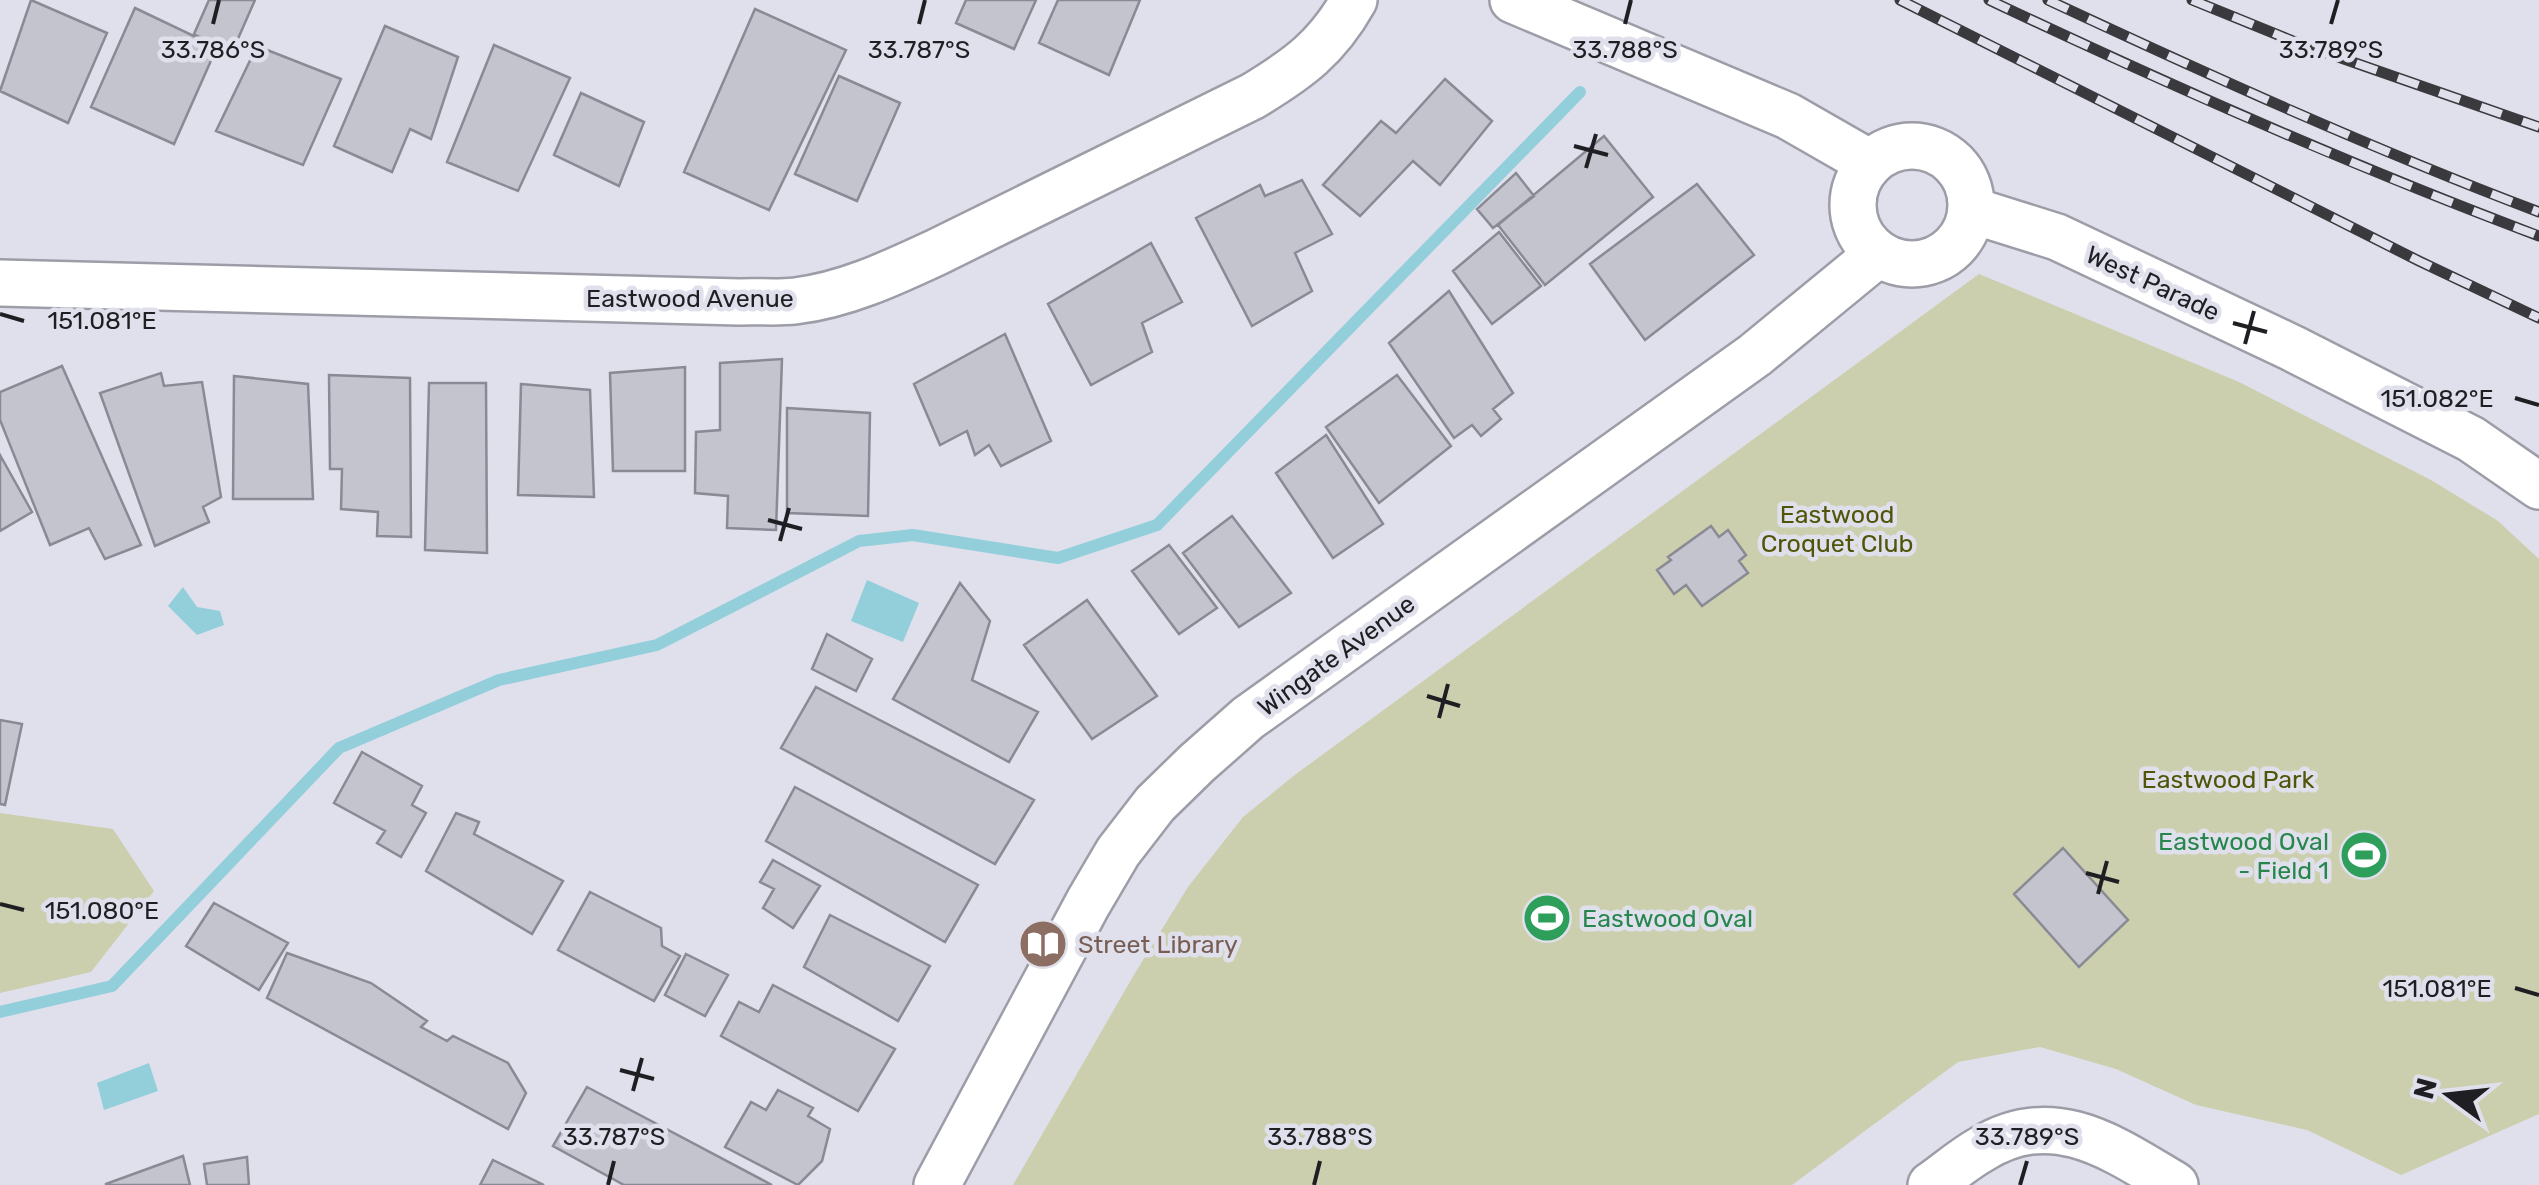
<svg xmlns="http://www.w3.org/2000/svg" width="2539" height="1185" viewBox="0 0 2539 1185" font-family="Rubik,sans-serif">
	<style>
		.green { fill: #cbcfad }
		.water { fill: #93cedb }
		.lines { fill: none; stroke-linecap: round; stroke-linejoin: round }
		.stream { stroke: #93cedb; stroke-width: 12 }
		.building { fill: #c4c4cf; stroke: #8a8a94; stroke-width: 2.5 }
		.street-casing { stroke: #9c9da7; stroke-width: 50 }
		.street { stroke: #fff; stroke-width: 45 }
		.rail-casing { stroke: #39393e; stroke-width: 11 }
		.rail { stroke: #e0e0ec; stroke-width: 8; stroke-dasharray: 22; stroke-linecap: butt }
		.ticks { fill: none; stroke: #1f1f23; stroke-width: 4 }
		.labels { text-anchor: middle; stroke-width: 9; stroke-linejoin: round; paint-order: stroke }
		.street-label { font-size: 25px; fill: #1f1f23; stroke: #e0e0ec }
		.park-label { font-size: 25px; fill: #515508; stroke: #e0e0ec }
		.leisure-label { font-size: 25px; fill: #27864d; stroke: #e0e0ec; text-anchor: end }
		.education-label { font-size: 25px; fill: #785e54; stroke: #e0e0ec; text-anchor: start }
		.ticks-label { font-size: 25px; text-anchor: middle; fill: #1f1f23; stroke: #e0e0ec; stroke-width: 9; stroke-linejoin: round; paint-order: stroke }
	</style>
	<rect width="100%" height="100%" fill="#e0e0ec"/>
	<!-- green -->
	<path class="green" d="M1979,274l260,108 192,98 67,41 41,38v555l-138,61 -94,-45 -111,-25 -80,-36 -76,-22 -82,15 -166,123h-779l122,-212 53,-86 55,-70 53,-43z
		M0,813l113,16 41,62 -63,81 -91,21z"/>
	<!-- water -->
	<path class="water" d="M867,580l52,23 -16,39 -52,-21z
		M183,587l14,20 23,4 4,14 -27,10 -29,-29z
		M149,1063l9,28 -54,19 -7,-27z"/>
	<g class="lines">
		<!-- stream -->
		<path class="stream" d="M0,1012l112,-26 227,-238 160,-68 158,-35 202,-104 54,-6 145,23 99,-33 423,-433"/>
	</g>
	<!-- building -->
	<path class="building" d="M31,0l76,33 -39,90 -68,-32z
		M209,0h46l-22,50 -16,-3 -23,-13z
		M966,0h70l-22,49 -58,-26z
		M1058,0h82l-31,75 -70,-32z
		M135,8l82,39 -43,97 -83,-37z
		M755,9l91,41 -77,160 -85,-38z
		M385,26l73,31 -27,82 -21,-10 -18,43 -58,-26z
		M494,45l76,33 -52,113 -71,-29z
		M257,46l84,33 -38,86 -87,-34z
		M839,76l61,27 -43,98 -62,-27z
		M1445,79l47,42 -52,64 -27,-24 -53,55 -37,-31 58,-64 15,12z
		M581,93l63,29 -25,64 -65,-31z
		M1604,136l49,61 -108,88 -47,-60z
		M1516,173l18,23 -41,32 -16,-19z
		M1302,180l30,54 -37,19 17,38 -60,35 -56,-108 64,-33 5,11z
		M1697,184l57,71 -109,85 -55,-76z
		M1499,232l42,54 -49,38 -39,-53z
		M1151,243l31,59 -40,21 10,29 -61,33 -43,-81z
		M1449,291l64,102 -20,16 8,10 -20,17 -9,-11 -18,13 -65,-95z
		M1005,334l46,107 -50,25 -12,-21 -14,10 -8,-24 -27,14 -26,-61z
		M782,359l-6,171 -49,-2 1,-32 -33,-3 1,-61 24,-2v-67z
		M62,366l79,179 -36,14 -16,-31 -39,17 -50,-125v-28z
		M685,367v104h-72l-3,-98z
		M161,373l3,13 38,-4 19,115 -18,10 6,15 -54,24 -55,-153z
		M329,375l81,3 1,159 -34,-1 1,-24 -37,-3 1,-40h-12z
		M1397,375l54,71 -72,57 -53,-76z
		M234,376l74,8 5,115h-80z
		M429,383h57l1,170 -62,-3z
		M521,384l69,6 4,107 -76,-2z
		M787,408l83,5 -2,103 -81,-3z
		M1326,435l57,89 -50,34 -57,-85z
		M0,455l32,57 -32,19z
		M1232,516l59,77 -52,34 -56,-74z
		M1711,526l8,11 9,-7 18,25 -7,6 9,12 -46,33 -16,-21 -12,9 -17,-24 14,-10 -3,-3z
		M1169,545l48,63 -38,26 -47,-63z
		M960,583l30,38 -18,59 66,32 -29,50 -116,-63z
		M1087,600l70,96 -65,43 -68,-94z
		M827,634l45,25 -16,32 -44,-22z
		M816,687l218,113 -39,64 -214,-116z
		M0,720l22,4 -17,81 -5,-1z
		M362,752l60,34 -10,19 14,8 -25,44 -24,-14 8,-12 -51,-28z
		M795,787l183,98 -33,57 -179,-101z
		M456,813l23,9 -5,12 89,47 -31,53 -106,-63z
		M2063,848l65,72 -49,47 -65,-73z
		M773,860l47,26 -27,42 -30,-20 11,-19 -14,-7z
		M590,892l71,36 1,18 18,10 -26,45 -96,-51z
		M214,903l74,40 -29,47 -73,-44z
		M830,915l100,51 -32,55 -94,-54z
		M287,953l84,30 56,38 -6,6 26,14 6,-5 55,27 18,30 -18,36 -241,-131z
		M686,954l42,21 -23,41 -40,-21z
		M773,985l122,64 -37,62 -137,-75 18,-34 20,10z
		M587,1087l185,98h-148l-71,-39z
		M778,1090l35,18 -5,8 22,13 -8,32 -24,24 -73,-38 26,-45 15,8z
		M183,1156l7,29h-84v-1z
		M247,1157l2,28h-42l-3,-21z
		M493,1160l51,25h-64z"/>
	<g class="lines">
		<!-- street casing -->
		<g class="street-casing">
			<path id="street" d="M1513,0l275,116 82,47
				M1853 205a59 59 0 1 1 118 0a59 59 0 1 1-118 0Z
				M1971,210l86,27 235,111 179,91 68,47
				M0,283l739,19c18,-1 38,1 56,-1 50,-6 97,-28 142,-49l316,-156c46,-28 74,-48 101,-96
				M937,1185l151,-282 30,-51 37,-48 42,-41 51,-45 507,-363 123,-101
				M1931,1185c17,-12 33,-26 51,-36 72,-44 131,-1 193,36"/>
		</g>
		<!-- street -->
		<use href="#street" class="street"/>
		<!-- rail casing -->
		<g class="rail-casing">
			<path id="rail" d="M1900,0l519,261 120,57
				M1989,0c180,85 363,166 550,236
				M2048,0c161,75 324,149 491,212
				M2192,0l106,43 241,84"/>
		</g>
		<!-- rail -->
		<use href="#rail" class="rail"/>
	</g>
	<!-- ticks -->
	<path class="ticks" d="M213,24l6,-24M919,24l6,-24M1625,24l6,-24M2331,24l7,-24M1574,146l34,9M1586,168l10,-34M0,314l24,7M2233,323l34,9M2245,344l9,-33M2515,398l24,7M768,520l34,9M780,541l9,-33M1427,696l33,10M1439,718l9,-34M2086,873l33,9M2098,894l9,-33M0,904l24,6M2515,988l24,7M620,1070l34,9M633,1091l9,-33M608,1185l6,-24M1314,1185l6,-24M2020,1185l7,-24"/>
	<!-- icons -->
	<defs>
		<g id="stadium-disc" transform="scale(2.5)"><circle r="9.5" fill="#2e9e5b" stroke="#e0e0ec"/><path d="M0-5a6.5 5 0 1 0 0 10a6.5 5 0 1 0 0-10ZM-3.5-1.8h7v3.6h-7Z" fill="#fff"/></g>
		<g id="library-disc" transform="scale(2.5)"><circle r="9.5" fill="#8d6e63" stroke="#e0e0ec"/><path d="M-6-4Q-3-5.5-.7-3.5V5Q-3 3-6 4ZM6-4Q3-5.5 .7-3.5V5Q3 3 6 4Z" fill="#fff"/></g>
	</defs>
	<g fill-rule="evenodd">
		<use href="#stadium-disc" x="2364" y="855"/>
		<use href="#stadium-disc" x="1547" y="918"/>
		<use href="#library-disc" x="1043" y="944"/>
	</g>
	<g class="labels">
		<!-- street labels -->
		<g class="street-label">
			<text transform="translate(2153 283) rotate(25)" y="9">West Parade</text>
			<text x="690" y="307">Eastwood Avenue</text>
			<text transform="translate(1336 655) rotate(-36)" y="9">Wingate Avenue</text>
		</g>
		<!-- park labels -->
		<g class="park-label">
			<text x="1837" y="523">Eastwood<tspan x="1837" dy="29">Croquet Club</tspan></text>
			<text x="2228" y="788">Eastwood Park</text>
		</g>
		<!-- leisure labels -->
		<g class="leisure-label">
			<text x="2329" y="850">Eastwood Oval<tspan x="2329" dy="29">- Field 1</tspan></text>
			<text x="1582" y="927" text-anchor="start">Eastwood Oval</text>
		</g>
		<!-- education labels -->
		<g class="education-label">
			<text x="1078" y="953">Street Library</text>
		</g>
	</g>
	<g class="ticks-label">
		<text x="213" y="58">33.786°S</text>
		<text x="919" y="58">33.787°S</text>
		<text x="1625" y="58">33.788°S</text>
		<text x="2331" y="58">33.789°S</text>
		<text x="102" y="329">151.081°E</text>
		<text x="2437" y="407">151.082°E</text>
		<text x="102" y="919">151.080°E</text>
		<text x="2437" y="997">151.081°E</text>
		<text x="614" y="1145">33.787°S</text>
		<text x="1320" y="1145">33.788°S</text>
		<text x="2027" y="1145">33.789°S</text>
	</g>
	<!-- north arrow -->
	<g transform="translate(2449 1095) rotate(285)" stroke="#e0e0ec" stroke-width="8" paint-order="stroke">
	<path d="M0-8L18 38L0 25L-18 38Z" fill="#1f1f23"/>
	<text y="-15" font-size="28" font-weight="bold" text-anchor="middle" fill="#1f1f23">N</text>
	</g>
</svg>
